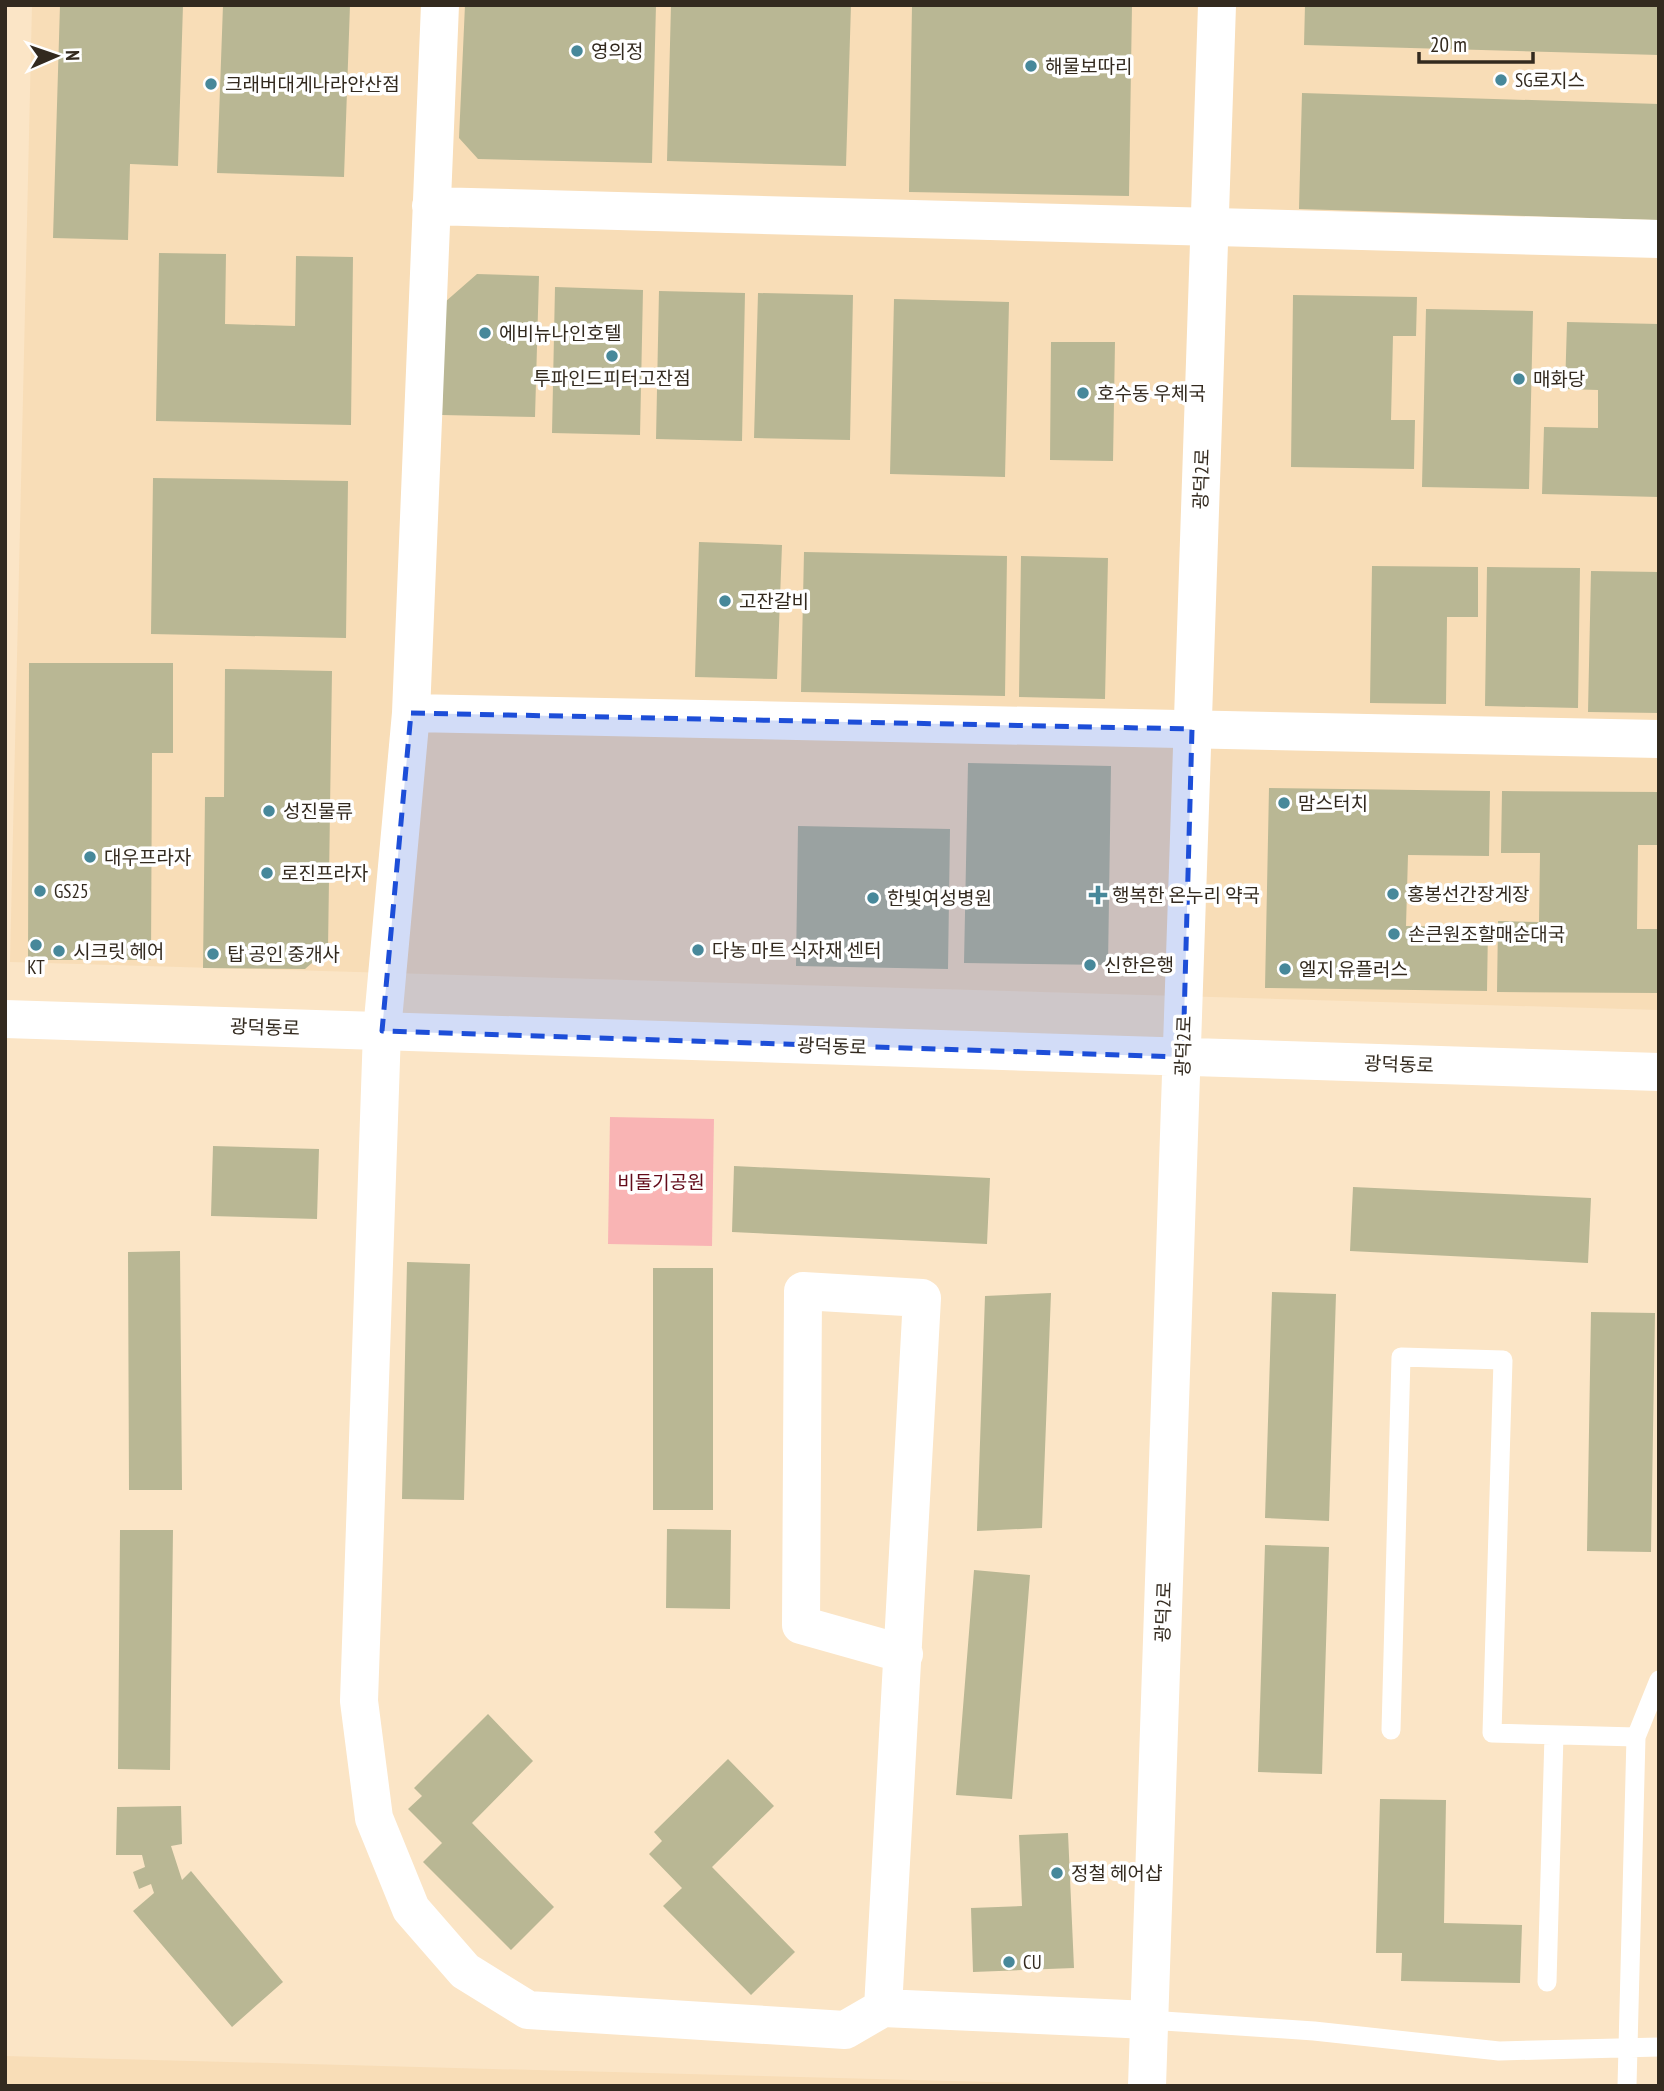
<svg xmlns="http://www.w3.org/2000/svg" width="1664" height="2091" viewBox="0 0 1664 2091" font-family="'PT Sans Narrow','Noto Sans KR',sans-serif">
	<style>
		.built { fill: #f8ddb7 }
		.green { fill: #f9b4b4 }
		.building { fill: #b9b794 }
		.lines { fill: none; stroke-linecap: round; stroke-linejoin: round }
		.lane { stroke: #fff; stroke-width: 19 }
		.street { stroke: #fff; stroke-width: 38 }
		.secondary { stroke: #fff; stroke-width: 38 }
		.marked { fill: #1d4ed8; fill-opacity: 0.2; stroke: #1d4ed8; stroke-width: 5; stroke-dasharray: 14 9; stroke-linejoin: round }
		.poi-dot { fill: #47889a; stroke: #fff; stroke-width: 2.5 }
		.labels { text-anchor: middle; stroke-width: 7; stroke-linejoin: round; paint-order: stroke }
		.poi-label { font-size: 19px; fill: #332a1f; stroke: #fff; text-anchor: start }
		.street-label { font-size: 19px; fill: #332a1f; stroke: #fff }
		.park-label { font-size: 19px; fill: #630b1a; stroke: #fff }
	</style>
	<rect width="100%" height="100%" fill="#fbe5c6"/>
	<!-- built -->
	<path class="built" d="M32,5h1627v1005l-1649,-48z
		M5,2056l1094,29v1h-1094z"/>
	<!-- green -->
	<path class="green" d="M610,1117l104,2 -2,127 -104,-2z"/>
	<!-- building -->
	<path class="building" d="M60,5h123l-5,161 -48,-2 -2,76 -75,-2z
		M223,5h127l-6,172 -127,-4z
		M465,5h191l-4,158 -174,-4 -19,-21z
		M671,5h180l-5,161 -179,-5z
		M912,5h220l-3,191 -220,-4z
		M1305,5h354v50l-355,-10z
		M1302,93l357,11 -2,116 -358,-11z
		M159,253l67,1 -1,70 70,2 1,-70 57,1 -2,168 -195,-4z
		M477,274l62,2 -4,141 -93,-2 3,-113z
		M555,287l88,3 -3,145 -88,-2z
		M659,291l86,2 -3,148 -86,-2z
		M758,293l95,2 -3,145 -96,-2z
		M1293,295l124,2 -1,39h-23l-2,84h24l-1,49 -123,-2z
		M894,299l115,3 -4,175 -115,-3z
		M1426,309l107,2 -4,178 -107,-2z
		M1567,322l92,2 -1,173 -116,-3 2,-67 54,1v-38l-33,-1z
		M1051,342h64l-2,119 -63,-1z
		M153,478l195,3 -2,157 -195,-4z
		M699,542l83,3 -5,134 -82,-2z
		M804,552l203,4 -2,140 -204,-4z
		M1021,556l87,2 -3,141 -86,-2z
		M1372,566l106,1v50h-31l-1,87 -76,-1z
		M1487,567l93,1 -2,140 -93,-2z
		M1591,571l68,1v141l-71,-1z
		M29,663h144v90h-21l-1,207h-123z
		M225,669l107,2 -4,278 -23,20 -102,-1 2,-171h19z
		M968,763l143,3 -3,199 -144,-2z
		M1269,788l221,3 -1,65 -81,-1 -2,71 82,1 -1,64 -222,-3z
		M1502,791l157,1v53h-21l-1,84h21l-1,64 -160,-1 1,-71 41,1 1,-69h-39z
		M798,826l152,3 -2,140 -152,-3z
		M213,1146l106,3 -2,70 -106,-3z
		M734,1166l256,12 -3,66 -255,-12z
		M1353,1187l238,11 -3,65 -238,-12z
		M180,1251l2,239h-53l-1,-238z
		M407,1262l63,2 -6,236 -62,-1z
		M653,1268h60v242h-60z
		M1272,1292l64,2 -7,227 -64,-3z
		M1051,1293l-9,235 -65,3 8,-235z
		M1591,1312l64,1 -4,239 -64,-1z
		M667,1529l64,1 -1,79 -64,-1z
		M120,1530h53l-3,240 -52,-1z
		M1265,1545l64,2 -7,227 -64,-2z
		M974,1570l56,5 -18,224 -56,-4z
		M488,1714l45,47 -61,62 82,84 -43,43 -88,-88 19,-19 -34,-34 14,-13 -8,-8z
		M728,1759l46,47 -62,61 83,85 -44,43 -88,-89 19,-18 -33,-34 13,-13 -8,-9z
		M1380,1799l66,1 -2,123 78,2 -2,58 -119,-2 1,-28h-26z
		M181,1806l1,38 -11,2 11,34 9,-9 92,111 -51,45 -99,-116 21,-18 -3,-9 -12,5 -6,-17 12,-5 -3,-12h-26l1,-48z
		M1068,1833l6,135 -101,4 -2,-64 51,-2 -3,-71z"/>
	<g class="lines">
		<!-- lane -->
		<path class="lane" d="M1391,1730l10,-373 102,3 -11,373 144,4
			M1547,1982l7,-247
			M1149,2020l165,11 185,20 160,-4
			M1627,2086l9,-349 23,-57"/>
		<!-- street -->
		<path class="street" d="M440,5l-29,708 -29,318 -23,670 15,117 37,91 54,62 63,39 317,20 38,-22
			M431,206l1228,33
			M411,713l1248,26
			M904,1654l-103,-29 2,-334 119,7 -39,710 266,12"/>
		<!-- secondary -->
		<path class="secondary" d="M5,1019l1654,53
			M1147,2086l70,-2081"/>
	</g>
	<!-- marked area -->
	<path class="marked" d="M411,713l781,16 -9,328 -801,-26z"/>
	<!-- markers -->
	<g class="poi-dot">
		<circle cx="577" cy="51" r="7"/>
		<circle cx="1031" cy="66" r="7"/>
		<circle cx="1501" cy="80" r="7"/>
		<circle cx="211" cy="84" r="7"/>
		<circle cx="485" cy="333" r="7"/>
		<circle cx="612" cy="356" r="7"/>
		<circle cx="1519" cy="379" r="7"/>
		<circle cx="1083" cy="393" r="7"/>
		<circle cx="725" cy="601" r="7"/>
		<circle cx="1284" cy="803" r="7"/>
		<circle cx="269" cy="811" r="7"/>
		<circle cx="90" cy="857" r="7"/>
		<circle cx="267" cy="873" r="7"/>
		<circle cx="40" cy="891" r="7"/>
		<circle cx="1393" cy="894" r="7"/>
		<path d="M1094.5 884.5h7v7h7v7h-7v7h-7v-7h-7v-7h7z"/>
		<circle cx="873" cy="898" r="7"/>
		<circle cx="1394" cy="934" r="7"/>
		<circle cx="36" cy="945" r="7"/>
		<circle cx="698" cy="950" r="7"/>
		<circle cx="59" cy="951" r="7"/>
		<circle cx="213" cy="954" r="7"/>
		<circle cx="1090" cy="965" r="7"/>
		<circle cx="1285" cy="969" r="7"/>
		<circle cx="1057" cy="1873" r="7"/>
		<circle cx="1009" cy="1962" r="7"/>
	</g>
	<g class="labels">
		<!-- poi labels -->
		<g class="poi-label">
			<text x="591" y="58">영의정</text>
			<text x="1045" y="73">해물보따리</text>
			<text x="1515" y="87">SG로지스</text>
			<text x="225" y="91">크래버대게나라안산점</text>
			<text x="499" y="340">에비뉴나인호텔</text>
			<text x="612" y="385" text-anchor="middle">투파인드피터고잔점</text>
			<text x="1533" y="386">매화당</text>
			<text x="1097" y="400">호수동 우체국</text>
			<text x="739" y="608">고잔갈비</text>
			<text x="1298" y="810">맘스터치</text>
			<text x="283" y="818">성진물류</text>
			<text x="104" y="864">대우프라자</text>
			<text x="281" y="880">로진프라자</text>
			<text x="54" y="898">GS25</text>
			<text x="1407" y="901">홍봉선간장게장</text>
			<text x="1112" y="902">행복한 온누리 약국</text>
			<text x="887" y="905">한빛여성병원</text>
			<text x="1408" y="941">손큰원조할매순대국</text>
			<text x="712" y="957">다농 마트 식자재 센터</text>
			<text x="73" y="958">시크릿 헤어</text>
			<text x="227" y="961">탑 공인 중개사</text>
			<text x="1104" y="972">신한은행</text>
			<text x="36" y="974" text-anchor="middle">KT</text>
			<text x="1299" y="976">엘지 유플러스</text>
			<text x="1071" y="1880">정철 헤어샵</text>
			<text x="1023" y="1969">CU</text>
		</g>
		<!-- street labels -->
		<g class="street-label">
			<text transform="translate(1201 479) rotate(-88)" y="7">광덕2로</text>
			<text transform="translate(265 1027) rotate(2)" y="7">광덕동로</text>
			<text transform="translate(832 1046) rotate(2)" y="7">광덕동로</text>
			<text transform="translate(1183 1046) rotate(-88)" y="7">광덕2로</text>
			<text transform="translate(1399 1064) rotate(2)" y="7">광덕동로</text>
			<text transform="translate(1163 1612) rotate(-88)" y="7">광덕2로</text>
		</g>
		<!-- park labels -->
		<g class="park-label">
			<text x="661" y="1189">비둘기공원</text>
		</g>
	</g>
	<!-- border -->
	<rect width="1664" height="2091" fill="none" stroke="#332a1f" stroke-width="14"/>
	<!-- north arrow -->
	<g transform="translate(56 56) rotate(88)" stroke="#ffffff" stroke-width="5" paint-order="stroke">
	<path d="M0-5L12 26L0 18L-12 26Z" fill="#332a1f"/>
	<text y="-10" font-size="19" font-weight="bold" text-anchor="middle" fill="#332a1f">N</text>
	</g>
	<!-- scale -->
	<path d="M1419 52v10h114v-10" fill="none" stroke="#332a1f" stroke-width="3.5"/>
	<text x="1430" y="52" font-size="21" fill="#332a1f" stroke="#ffffff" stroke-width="5" paint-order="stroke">20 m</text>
</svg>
